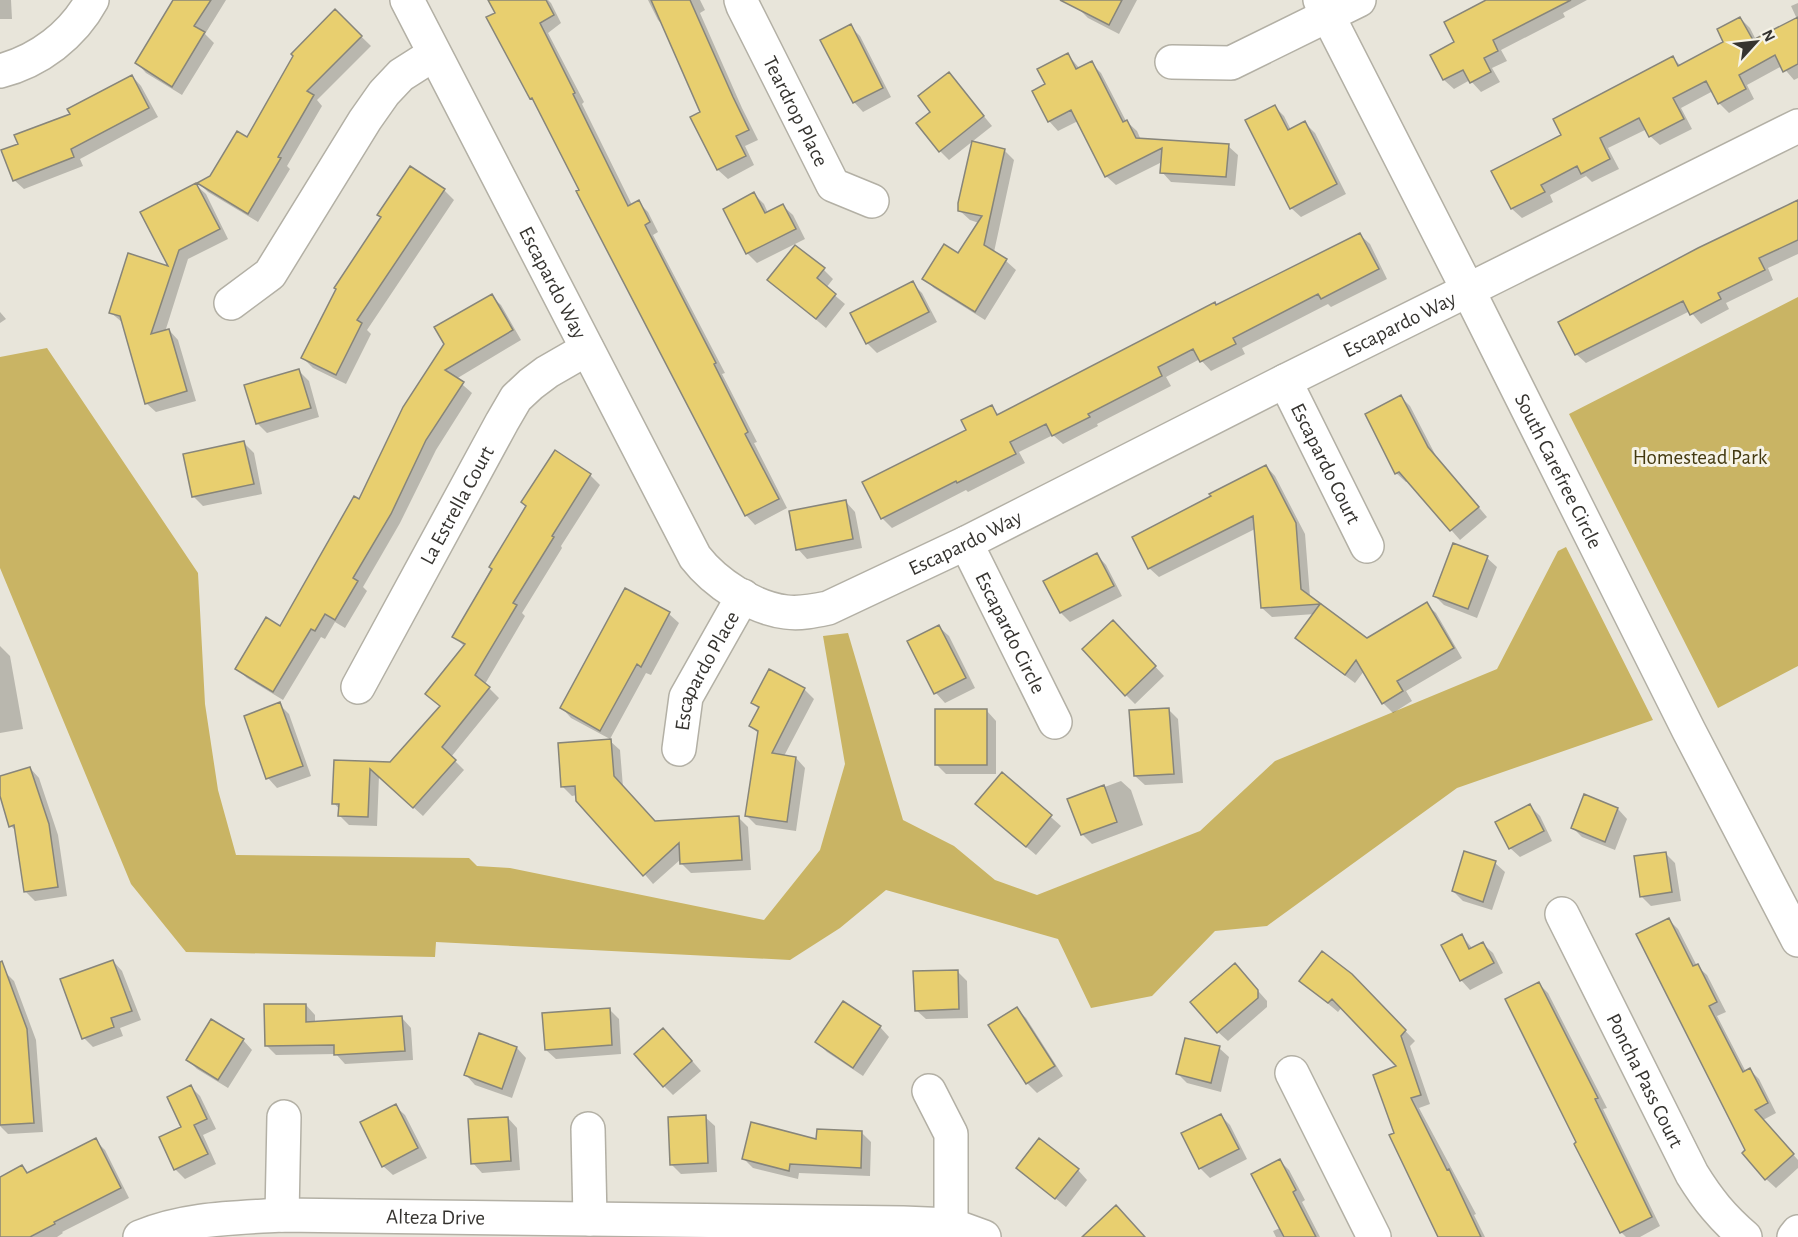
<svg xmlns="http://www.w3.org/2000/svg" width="1798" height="1237" viewBox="0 0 1798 1237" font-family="'Alegreya Sans',sans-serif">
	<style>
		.green { fill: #c9b464 }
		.shadow { fill: #0003 }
		.building { fill: #e8cf6f; stroke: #87857a; stroke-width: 1.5 }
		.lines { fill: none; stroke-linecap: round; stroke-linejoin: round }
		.minor-casing { stroke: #b3b0a5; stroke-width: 36 }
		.major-casing { stroke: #b3b0a5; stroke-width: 36 }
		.minor { stroke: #fff; stroke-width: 33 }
		.major { stroke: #fff; stroke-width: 33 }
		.labels { text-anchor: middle; stroke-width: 6; stroke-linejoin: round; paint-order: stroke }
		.street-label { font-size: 21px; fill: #363430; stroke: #f6f3e7 }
		.park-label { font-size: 21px; fill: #433910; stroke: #f6f3e7 }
	</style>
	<rect width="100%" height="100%" fill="#e8e5da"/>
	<!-- green -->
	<path class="green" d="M1798,297v369l-80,42 -149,-294z
		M47,348l151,225 7,131 13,86 18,65 233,3 8,8 33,2 254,52 56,-70 25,-86 -22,-128 25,-3 55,187 51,26 41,34 42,15 163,-64 75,-70 222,-92 61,-118 8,-4 87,173 -196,68 -190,138 -52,5 -63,65 -61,12 -33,-69 -172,-49 -46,38 -50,32 -354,-18 -1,15 -249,-5 -55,-68 -131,-316v-211z"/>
	<!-- shadow -->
	<path class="shadow" d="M0,0h11l1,19h-12z
		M175,0h51l-21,34 9,9 -32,52 -36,-22 -9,-10z
		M490,0h58l3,3 10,20 -13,10 36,69 -2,2 50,101 6,-3 10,10 10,20 -5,3 72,138 -3,1 35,68 -3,1 33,65 -32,17 -9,-10 -210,-412 -5,-5z
		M648,0h52l5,10 -5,3 42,95 16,32 -13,6 9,19 -26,14 -10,-9 -26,-52 9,-5 -38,-88 -5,-5z
		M1082,0h55l-18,34 -31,-16 -10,-10z
		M1489,0h98l-24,13 2,4 -64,33 6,11 -15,7 8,14 -19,10 -11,-12 -16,9 -10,-9 -12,-25 24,-12z
		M1798,3v75l-4,2 -12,-14 -35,19 7,14 -25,14 -10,-10 -6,-12 -32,17 11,21 -32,16 -10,-9 -3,-7 -39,19 11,21 -27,13 -6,-6 -36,19 3,7 -31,16 -10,-9 -19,-38 70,-35 110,-78 8,8 45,-24 14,-24 10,10 6,12 41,-21 -6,-13z
		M335,11l36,35 -54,54 5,6 -35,60 3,3 -32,53 -50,-30 -9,-9 12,-6 37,-38z
		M850,26l10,10 31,61 -28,15 -9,-10z
		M1068,55l12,14 11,-6 10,10 25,48 11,10 4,9 87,6 10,9 -3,31 -64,-4 -9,-10v-10l-46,23 -10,-9 -28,-55 -20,10 -9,-10 -2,-36z
		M949,74l43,52 -43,34 -9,-9 -8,-39z
		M132,76l9,10 17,31 -78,42 3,7 -59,23 -10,-9 6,-36 52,-29z
		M1275,107l9,9 7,14 14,-7 10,10 31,61 -45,23 -10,-9z
		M1004,150l10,10 -20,92 12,9 10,9 -31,50 -51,-32 -10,-10 35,-23 20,-32 -9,-3 -10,-9z
		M411,168l33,22 10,10 -87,130 4,4 -25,50 -33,-16 -10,-10z
		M196,185l10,9 22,45 -40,20 -23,73 4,-2 9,10 18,61 -40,11 -10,-9 -23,-80 -13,-11 61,-43z
		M754,194l10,10 4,9 15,-7 10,9 12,24 -48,24 -10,-10 -22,-44z
		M1798,199v55l-30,14 5,12 -47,23 3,6 -28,15 -11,-13 -104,52 -10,-9 213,-148 -1,-2z
		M1360,235l10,9 17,35 -56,28 -3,-3 -86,44 3,6 -34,17 -11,-12 -34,18 5,9 -74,38 1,2 -35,18 -10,-9 -34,17 6,11 -57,29 -2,-2 -74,38 -10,-10 -18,-36 104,-51 23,-24 8,8z
		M824,270l9,9 -7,9 19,16 -19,24 -57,-48z
		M912,283l10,10 15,29 -60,31 -10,-10 -15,-29z
		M491,296l10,9 20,35 -65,39 16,14 -36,57 -36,73 -37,64 4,4 -22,37 -10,-6 -10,17 -4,-2 -38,63 -36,-22 -10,-9 44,-41z
		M0,312l6,7 -6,4z
		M299,371l10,10 10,36 -52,16 -10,-10z
		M1401,397l9,9 27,52 50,59 -27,23 -52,-59 -2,1 -10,-9z
		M244,443l10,10 8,41 -59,12 -9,-9z
		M555,452l35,23 10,10 -39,61 1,2 -40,65 3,3 -40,68 14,14 -48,59 13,13 -41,46 -44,-40 -2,50 -28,-1 -9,-9v-6l-6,-7 1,-42 55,3 51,-57 24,-60 -11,-11z
		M1266,466l9,10 30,58 5,63 57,42 59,-35 10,9 26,45 -56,33 6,10 -19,12 -10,-10 -19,-32 -9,12 -48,-36 -10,-9 18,-24 -43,3 -10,-9 -7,-79 -96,48 -10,-9 64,-71z
		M846,502l9,10 7,36 -55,11 -9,-10z
		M1454,545l33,13 10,9 -20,51 -33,-13 -9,-9z
		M1097,555l9,10 16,31 -52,26 -9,-9 -16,-31z
		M626,590l43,24 10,9 -28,52 -5,-2 -36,66 -39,-21 -9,-10z
		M939,627l10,9 26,52 -30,15 -9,-10 -27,-51z
		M1122,631l42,45 -29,28 -9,-9z
		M0,646l10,10 13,73 -23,4z
		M804,689l10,10 -30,57 12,2 9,10 -9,63 -40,-6 -9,-9 12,-82 -8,-8 8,-17 -6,-6z
		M279,704l10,10 22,62 -34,12 -9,-10z
		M1168,709l10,10 5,64 -38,2 -10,-9z
		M987,711l9,10v53h-50l-10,-10z
		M610,741l10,9 3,37 32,36 84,-5 9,9 3,43 -60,3 -10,-10v-4l-28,25 -76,-89 -5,1 -10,-10z
		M30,768l9,10 19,57 9,61 -32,5 -10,-10 -8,-59 -6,-6 -11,-35v-13z
		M1002,774l59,52 -25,29 -50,-42z
		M1121,781l10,9 12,35 -51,19 -10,-10 -13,-34z
		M1585,796l33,13 9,10 -12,31 -33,-13 -9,-9z
		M1530,806l10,10 12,25 -32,16 -10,-9z
		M1665,853l10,10 6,38 -30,5 -10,-10z
		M1495,863l10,9 -13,38 -29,-9 -10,-10z
		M1669,920l9,9 19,37 10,9 19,37 -9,4 29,56 4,-2 9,9 17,34 -13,7 35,40v8l-22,20 -10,-9 -19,-29z
		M1462,936l11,13 10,-5 10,9 10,20 -33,17 -9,-10z
		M113,961l9,10 19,49 -21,8 3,8 -30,11 -9,-9z
		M4,971l10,10 22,59 7,92 -35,2 -8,-8v-153z
		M957,971l10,10 1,37 -42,1 -10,-9z
		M1244,975l23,26v6l-39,34 -10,-9z
		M1351,975l64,66 -5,5 20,58 -11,4 57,106 -2,1 11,22h-45l-45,-103 4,-67 -57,-60 -4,5 -37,-31z
		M1539,984l9,9 59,115 -4,1 57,117 -20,11h-14l-5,-5 -43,-89z
		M306,1005l9,10v8l87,-5 9,10 2,32 -68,4 -9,-10 -60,1 -10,-10z
		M609,1009l10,10 2,35 -65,5 -10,-9z
		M1017,1009l9,9 37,58 -26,17 -10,-10 -37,-57z
		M880,1027l9,10 -26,39 -36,-24 -10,-10z
		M480,1035l37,13 9,10 -14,40 -37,-13 -9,-10z
		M673,1039l28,32 -28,24 -9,-9z
		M243,1040l9,10 -24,38 -31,-19 -9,-9z
		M1219,1048l10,9 -8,35 -34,-9 -9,-9z
		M191,1087l9,9 16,33 -13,6 13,29 -31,15 -10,-10 -14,-32 22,-10z
		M395,1106l10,9 22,43 -34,17 -10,-9z
		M1220,1115l10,10 17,34 -37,19 -10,-10z
		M705,1117l10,9 2,46 -36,2 -10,-10z
		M508,1118l9,10 3,42 -38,3 -9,-10z
		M861,1132l10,10 -1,34 -71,-3 -1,6 -45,-11 -9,-9 74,-19z
		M95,1140l10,10 24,48 -67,34 1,1 -6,4h-52l-5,-9v-49l22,-12 7,7z
		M1280,1161l9,9 16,30 -3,2 18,35h-44l-3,-6 7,-3z
		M1018,1168l60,2 9,10 -21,27z"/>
	<!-- building -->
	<path class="building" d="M173,0h38l-17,26 11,6 -33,55 -37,-24z
		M488,0h58l8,15 -14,8 35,70 -2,1 55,112 11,-6 11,22 -5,3 71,138 -2,1 34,68 -3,2 34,65 -34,17 -169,-325 3,-1 -47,-92 -2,1 -44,-82 9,-4z
		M651,0h39l43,97 16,33 -13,6 10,20 -29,14 -27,-53 10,-5z
		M1060,0h62l-13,25z
		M1486,0h85l-78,40 5,11 -14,7 7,14 -21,11 -7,-13 -20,10 -13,-25 24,-13 -10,-20z
		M335,9l27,27 -55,55 7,4 -36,62 3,1 -33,56 -51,-31 13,-7 27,-45 10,6 46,-81 -2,-2z
		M1740,17l13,23 45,-23v47l-15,8 -8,-17 -36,20 7,14 -28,15 -12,-23 -33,17 11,21 -35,18 -10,-19 -39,20 10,21 -29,15 -4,-8 -36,19 4,7 -34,17 -20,-38 70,-36 -8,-16 120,-63 5,10 45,-24 -6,-13z
		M851,24l32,64 -30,15 -33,-63z
		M1068,53l8,16 16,-8 31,61 4,-2 9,18 93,6 -3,33 -66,-4 2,-25 -57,29 -34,-67 -23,12 -16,-31 13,-7 -8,-15z
		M949,72l35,44 -45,36 -23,-29 14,-11 -12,-16z
		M132,75l17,33 -78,41 3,8 -61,24 -12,-31 17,-6 -4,-9 56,-21 -3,-5z
		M1275,105l13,25 17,-9 32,63 -47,25 -45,-89z
		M972,141l33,8 -21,96 23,14 -32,53 -53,-33 22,-35 14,9 24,-37 -24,-5v-8z
		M410,166l35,23 -88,131 5,3 -26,52 -35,-17 35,-69 -2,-1 47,-71 -4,-2z
		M196,183l24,46 -41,21 -28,84 18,-5 18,62 -42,13 -25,-88 -11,-3 19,-60 40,13 -28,-54z
		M754,192l11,21 18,-9 13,25 -50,25 -23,-45z
		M1798,200v40l-39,18 6,12 -47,23 3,6 -31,16 -7,-14 -108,54 -17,-33 140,-74z
		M1360,233l19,36 -58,30 -3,-5 -85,44 3,6 -36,18 -7,-13 -35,18 4,9 -74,38 2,3 -38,19 -6,-12 -36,18 6,12 -59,29 -1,-2 -75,38 -19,-37 104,-52 -5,-10 31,-15 5,10 218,-113 1,3z
		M795,245l30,23 -8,10 19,16 -20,25 -49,-39z
		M913,281l16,31 -63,32 -16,-31z
		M492,294l21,36 -68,40 19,12 -38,58 -35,74 -38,64 5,3 -23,39 -10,-6 -10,17 -4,-2 -38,63 -38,-23 31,-52 14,9 74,-130 5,3 44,-92 41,-63 -10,-17z
		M299,369l12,39 -55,16 -12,-39z
		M1401,395l27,52 51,60 -29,24 -51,-59 -4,2 -30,-60z
		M244,441l10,43 -62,13 -9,-43z
		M555,450l36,24 -39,62 2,1 -41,66 4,2 -42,70 15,12 -48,60 14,13 -43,48 -43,-39 -2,48 -30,-1 1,-12h-7l2,-44 56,2 50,-56 -15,-12 40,-50 -13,-7 40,-68 -3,-2 37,-61 -5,-4z
		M1266,465l30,58 5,66 66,49 60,-36 27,46 -57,33 6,10 -21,13 -26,-44 -11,15 -50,-37 25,-34 -59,4 -8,-92 -105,53 -16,-32 79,-41 -2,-2z
		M846,500l7,39 -57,11 -7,-39z
		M1453,543l35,13 -20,53 -35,-13z
		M1097,553l17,33 -54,27 -17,-32z
		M625,588l45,24 -29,55 -4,-3 -37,67 -40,-23z
		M1113,620l43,46 -31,30 -43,-47z
		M939,625l27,53 -32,16 -27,-53z
		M769,669l36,19 -33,65 24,4 -9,65 -42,-6 13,-85 -9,-5 10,-19 -8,-4z
		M280,702l23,64 -37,13 -22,-63z
		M1169,708l5,66 -40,2 -5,-66z
		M935,709h52v56h-52z
		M611,739l3,37 41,45 84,-5 3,44 -62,4 -1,-21 -36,33 -67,-75 -1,-15 -14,1 -3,-44z
		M30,767l19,57 9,63 -34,5 -10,-67 -5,2 -9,-31v-20z
		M1002,772l50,43 -26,32 -51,-43z
		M1104,785l13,37 -36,13 -14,-36z
		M1584,794l34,14 -13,34 -34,-14z
		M1530,804l14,27 -35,18 -14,-27z
		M1464,851l32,10 -13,41 -31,-11z
		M1666,852l6,40 -32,5 -6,-41z
		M1669,918l24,48 5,-2 19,38 -8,4 34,66 7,-4 18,35 -13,7 39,44 -29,26 -23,-27 3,-3 -109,-216z
		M1462,934l7,15 14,-7 11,21 -34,18 -19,-36z
		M1322,951l30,23 54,56 -5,6 20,59 -10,3 36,72 2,-1 32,68h-43l-49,-102 5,-2 -21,-58 23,-9 -64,-67 -4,4 -29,-22z
		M113,960l19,51 -21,7 3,9 -32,12 -22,-60z
		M2,961l25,68 7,94 -34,2v-163z
		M1235,963l23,27v8l-41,35 -27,-31z
		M958,970l1,39 -44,2 -2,-40z
		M1539,982l59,116 -3,1 57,118 -32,16 -46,-89 2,-2 -71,-143z
		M843,1001l38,25 -28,42 -38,-26z
		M264,1004h42v18l96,-6 3,35 -71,4v-10l-69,1z
		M1017,1007l38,59 -29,18 -38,-59z
		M610,1008l2,37 -67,5 -3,-37z
		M211,1019l33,20 -26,41 -32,-20z
		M663,1028l29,33 -29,26 -29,-33z
		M479,1033l38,14 -15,42 -38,-14z
		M1185,1038l35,8 -9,37 -35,-9z
		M191,1085l16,34 -13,6 14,29 -34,16 -15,-33 22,-10 -14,-30z
		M396,1104l22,44 -36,19 -22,-45z
		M1221,1114l18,35 -40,20 -18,-36z
		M706,1115l2,48 -38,2 -2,-48z
		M508,1117l3,44 -40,3 -3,-45z
		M751,1122l65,17 1,-10 45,2 -1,37 -71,-4 -1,7 -47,-12z
		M96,1138l25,50 -67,34 1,2 -25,13h-30v-60l22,-12 5,8z
		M1039,1138l40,31 -24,30 -39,-31z
		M1280,1159l16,31 -3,2 23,45h-32l-33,-63z
		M1116,1205l29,32h-63z"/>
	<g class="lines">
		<!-- minor casing -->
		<g class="minor-casing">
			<g id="minor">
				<path id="s1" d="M407,0l288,557c20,26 58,51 91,55 14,2 28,-1 42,-4l138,-65 319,-162 513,-255"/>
				<path id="s2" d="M741,0l2,6 90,179 39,16"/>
				<path d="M1172,62l59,1 128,-63"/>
				<path d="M0,71c39,-10 73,-36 92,-71"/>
				<path d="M231,303l39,-29 95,-154 19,-27 17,-18 33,-21"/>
				<path id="s3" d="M1285,381l82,165"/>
				<path id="s4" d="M966,543l89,179"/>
				<path id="s5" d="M358,687l144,-265 14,-24 15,-14 16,-12 40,-23"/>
				<path id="s6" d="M679,749l7,-52 57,-101"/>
				<path id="s7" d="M1562,914l130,260c16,26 30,43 53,63"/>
				<path d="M1292,1073l82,164"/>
				<path d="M929,1091l22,43v91"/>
				<path d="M588,1129l2,90"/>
				<path d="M282,1215l2,-98"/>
				<path id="s8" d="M140,1237c45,-19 94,-19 142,-22l621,8 48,2 33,12"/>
				<path d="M1794,1237l4,-5"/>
			</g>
		</g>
		<!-- major casing -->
		<g class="major-casing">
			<g id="major">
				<path id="s9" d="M1320,0l148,290 221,441 109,209"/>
			</g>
		</g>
		<!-- minor -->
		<use href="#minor" class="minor"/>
		<!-- major -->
		<use href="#major" class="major"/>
	</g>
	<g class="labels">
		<!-- street labels -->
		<g class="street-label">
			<text dy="7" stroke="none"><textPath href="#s2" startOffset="124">Teardrop Place</textPath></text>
			<text dy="7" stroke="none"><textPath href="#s1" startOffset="318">Escapardo Way</textPath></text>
			<text dy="7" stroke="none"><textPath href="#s1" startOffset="1416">Escapardo Way</textPath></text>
			<text dy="7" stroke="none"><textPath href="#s3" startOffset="92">Escapardo Court</textPath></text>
			<text dy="7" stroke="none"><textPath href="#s9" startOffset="528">South Carefree Circle</textPath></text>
			<text dy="7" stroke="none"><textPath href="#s5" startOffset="207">La Estrella Court</textPath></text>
			<text dy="7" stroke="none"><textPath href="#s1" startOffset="930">Escapardo Way</textPath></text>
			<text dy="7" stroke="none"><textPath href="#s4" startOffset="100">Escapardo Circle</textPath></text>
			<text dy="7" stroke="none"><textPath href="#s6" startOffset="84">Escapardo Place</textPath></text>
			<text dy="7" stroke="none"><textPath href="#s7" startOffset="186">Poncha Pass Court</textPath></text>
			<text dy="7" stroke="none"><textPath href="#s8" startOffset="298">Alteza Drive</textPath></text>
		</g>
		<!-- park labels -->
		<g class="park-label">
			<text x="1700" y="464">Homestead Park</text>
		</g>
	</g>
	<!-- north arrow -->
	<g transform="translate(1756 42) rotate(63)" stroke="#f6f3e7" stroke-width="4.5" paint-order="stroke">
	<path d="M0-4.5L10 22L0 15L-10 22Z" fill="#363430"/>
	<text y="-9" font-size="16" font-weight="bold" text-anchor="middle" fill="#363430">N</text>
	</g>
</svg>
